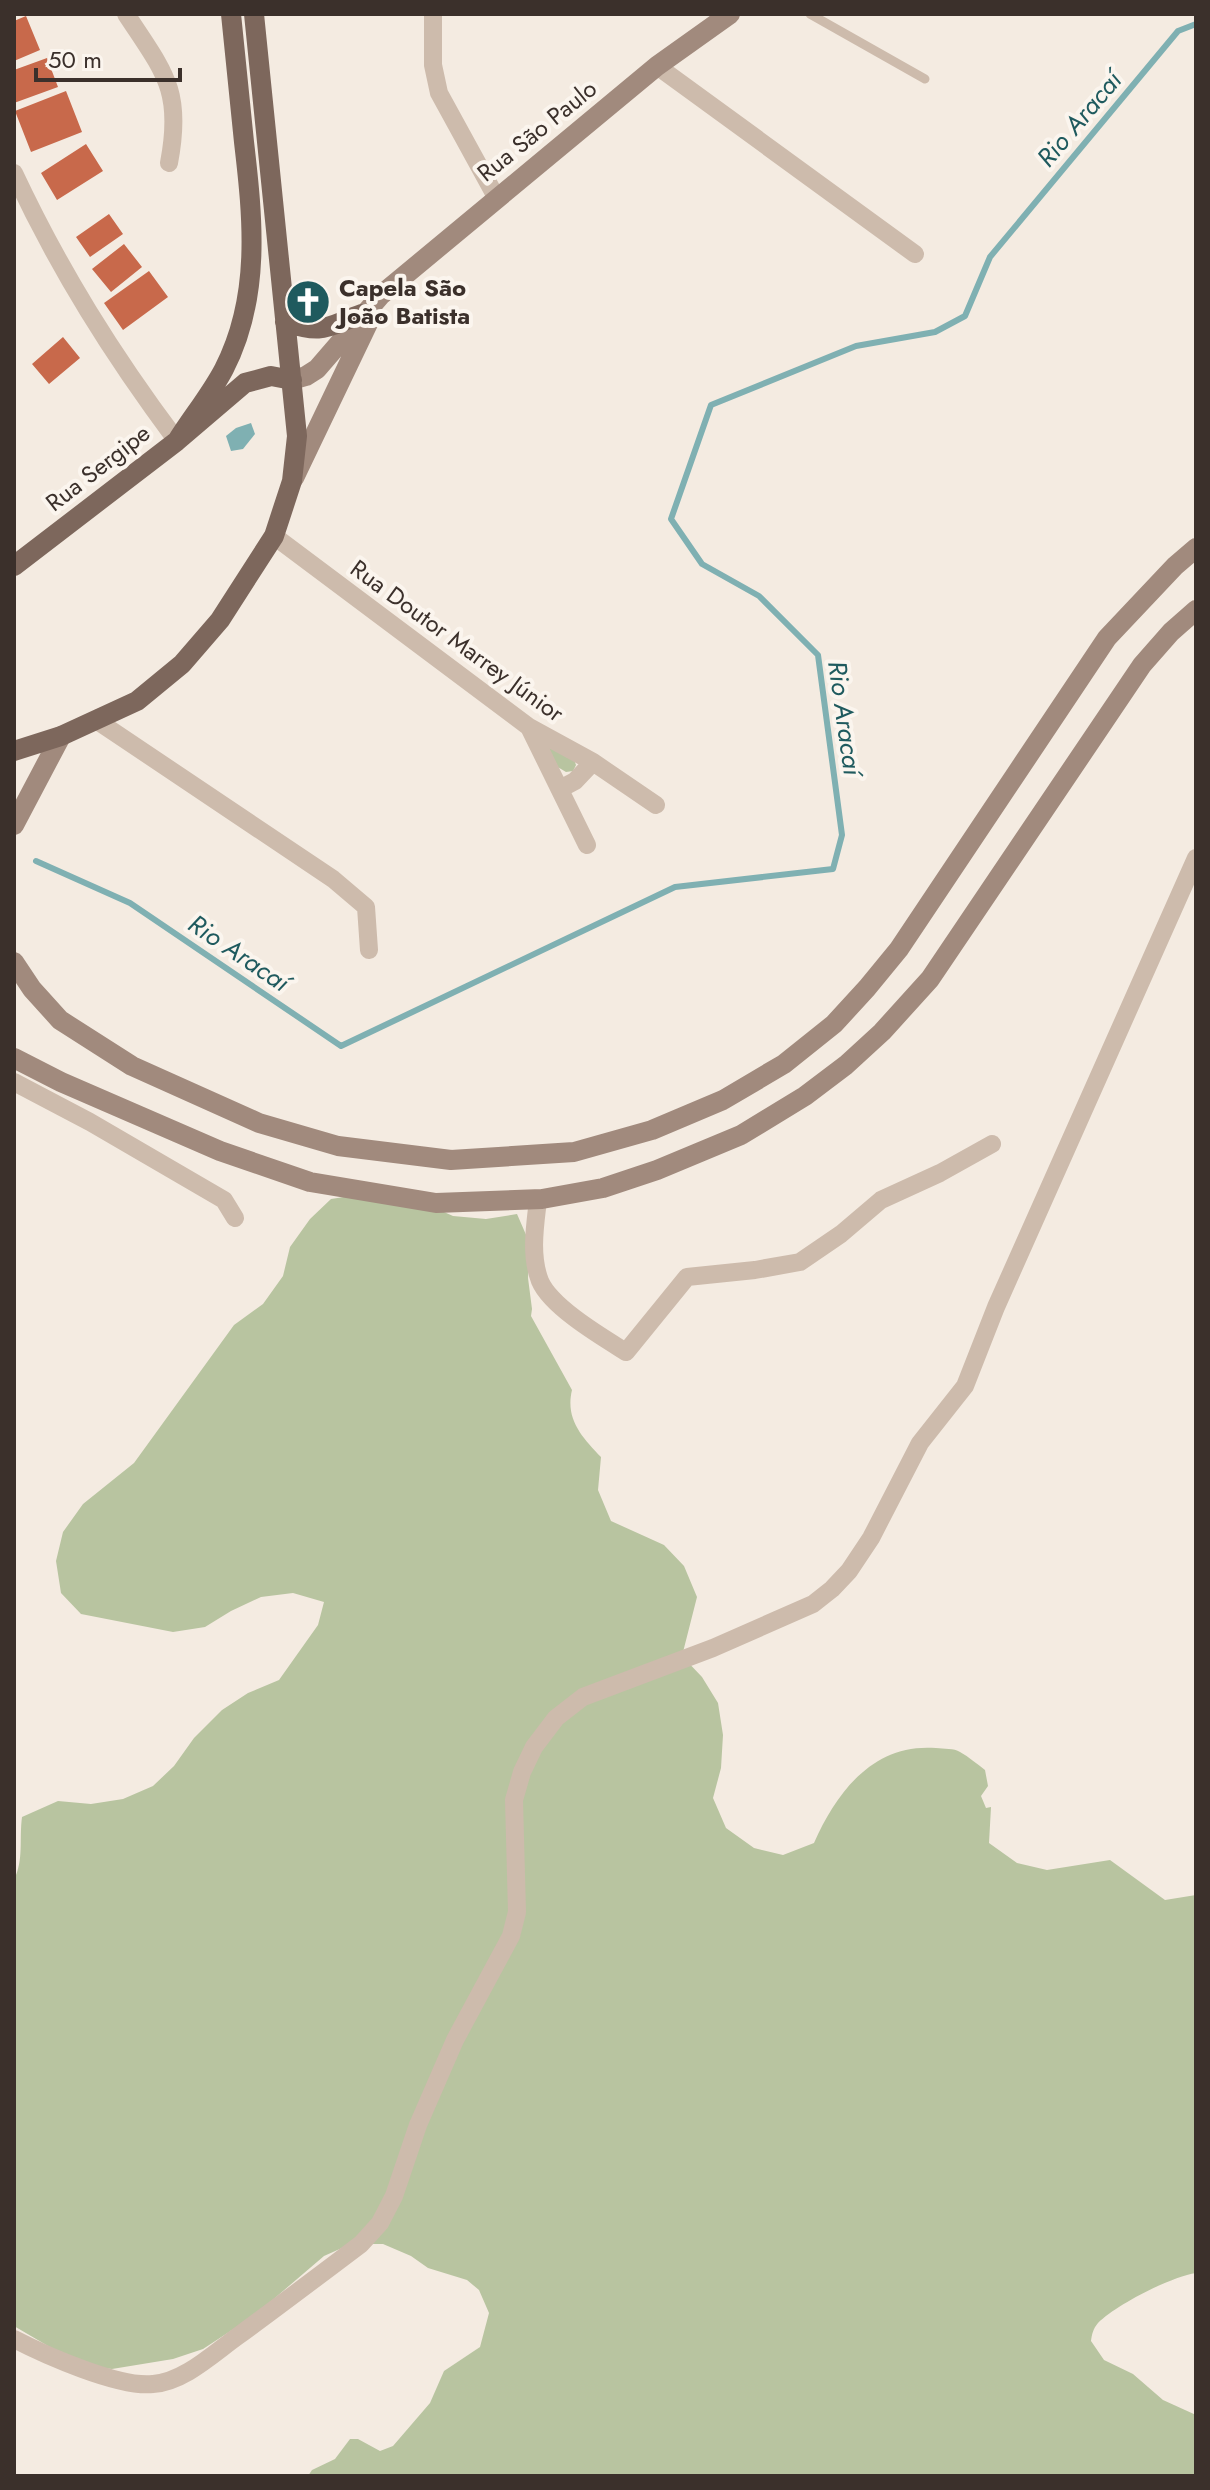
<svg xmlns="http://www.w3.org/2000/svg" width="1210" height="2490" viewBox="0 0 1210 2490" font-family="Jost,sans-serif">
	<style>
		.green { fill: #b8c4a0 }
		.water { fill: #7fb0b2 }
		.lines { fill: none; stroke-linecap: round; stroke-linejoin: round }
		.stream { stroke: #7fb0b2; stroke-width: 6 }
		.building { fill: #c8694b }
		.lane { stroke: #cdbbac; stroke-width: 9 }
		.street { stroke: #cdbbac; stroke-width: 18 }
		.secondary { stroke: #a18a7d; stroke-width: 20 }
		.primary { stroke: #7d675c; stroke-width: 20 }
		.labels { text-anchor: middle; stroke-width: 8; stroke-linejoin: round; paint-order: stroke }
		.street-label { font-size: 24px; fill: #3b302b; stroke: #fbf5ee }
		.poi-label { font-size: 24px; font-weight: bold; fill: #3b302b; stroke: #fbf5ee; text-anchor: start }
		.water-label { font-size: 26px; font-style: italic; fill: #1f5a5e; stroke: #fbf5ee }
	</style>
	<rect width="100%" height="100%" fill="#f4ebe1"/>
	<!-- green -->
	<path class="green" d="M545,740l28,17 3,8 -3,6 -7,1 -10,-6z
		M363,1194l63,10 27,12 33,3 31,-5 13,30 -2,34 4,31 -1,7 41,74c-7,29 10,47 29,67l-3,33 13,31 53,24 20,21 13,31 -15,59 20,21 16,26 5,32 -2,33 -8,30 13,30 28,20 29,7 31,-12c23,-52 60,-100 122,-95 8,1 18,0 24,4 9,5 17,12 25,18l3,16 -7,10 5,12 5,-1 -2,36 28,20 30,7 63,-10 55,40 31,-5v378c-26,4 -80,32 -98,50 -5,6 -6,11 -7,18l13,19 29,14 30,26 33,15v61h-888l4,-6 23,-11 15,-20h8l22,12 13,-5 37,-43 14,-32 36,-24 9,-34 -10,-23 -12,-10 -39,-12 -17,-12 -28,-12h-32l-27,12 -69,59 -52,34 -30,10 -61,10 -30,-3 -68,-40v-446c10,-21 5,-40 8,-63l36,-16 33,3 32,-5 30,-13 21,-20 20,-28 28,-28 26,-17 31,-13 39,-55 6,-23 -31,-9 -32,4 -30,14 -26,16 -32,5 -92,-18 -20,-21 -5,-32 7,-29 20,-28 51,-41 100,-138 29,-21 20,-28 7,-29 20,-28 21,-20z"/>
	<!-- water -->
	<path class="water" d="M251,423l4,11 -12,15 -12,2 -5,-15 10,-8z"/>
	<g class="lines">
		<!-- stream -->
		<path class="stream" d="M36,861l94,42 211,143 334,-159 158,-18 9,-34 -24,-180 -59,-59 -57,-32 -31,-45 40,-114 145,-59 79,-14 30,-16 25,-59 188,-226 18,-7"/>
	</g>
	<!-- building -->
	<path class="building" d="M26,16l14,34 -26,11v-40z
		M47,58l11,29 -44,16v-33z
		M66,91l16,41 -51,20 -16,-41z
		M86,144l17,27 -46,29 -16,-27z
		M109,214l14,20 -33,23 -14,-20z
		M124,244l18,23 -31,25 -19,-23z
		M149,271l19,26 -45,33 -19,-27z
		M309,286l10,22 -10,5 -14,-18z
		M63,337l17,21 -31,26 -17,-20z"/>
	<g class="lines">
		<!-- lane -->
		<path class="lane" d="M810,14l115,65"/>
		<!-- street -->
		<path class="street" d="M126,14c38,58 57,76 43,149
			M433,14v51l6,28 57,104
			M657,66l258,188
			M14,173c46,98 98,181 163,268
			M274,536l255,191 64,35 63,43
			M96,720l237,159 33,28 3,43
			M529,727l58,118
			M560,789l15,-8 18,-19
			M14,1082l76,40 134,78 11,18
			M538,1200c-3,26 -8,55 2,81 11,26 62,56 86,71l61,-75 68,-7 45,-8 41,-28 40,-34 59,-27 52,-29
			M14,2339c31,16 105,49 139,45 31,-2 61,-31 85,-48 41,-30 82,-61 123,-92l19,-21 14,-27 24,-71 37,-85 56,-104 6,-24 -3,-112 8,-28 12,-25 22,-29 27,-21 130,-49 100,-44 19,-15 17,-18 22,-33 49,-95 45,-57 31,-79 200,-449"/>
		<!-- secondary -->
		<path class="secondary" d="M292,380l14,-4 11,-7 64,-74 276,-229 73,-52
			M294,478l78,-163
			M14,825l47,-89
			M14,962l18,27 28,31 72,46 127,57 79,23 113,14 123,-8 78,-22 71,-30 61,-36 50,-40 33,-36 32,-39 208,-311 68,-72 21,-18
			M14,1058l47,24 159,69 90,31 126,21 106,-4 61,-11 54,-18 84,-35 64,-39 41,-31 36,-33 48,-53 212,-314 29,-33 25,-22"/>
		<!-- primary -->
		<path class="primary" d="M285,322c39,13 41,5 77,-8
			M177,441c15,-24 34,-47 47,-72 37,-72 29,-150 20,-227 -4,-43 -9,-85 -13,-128
			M14,566l163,-125 68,-58 26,-7 21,4
			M14,751l47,-15 76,-35 45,-37 38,-44 54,-84 18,-55 5,-45 -43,-422"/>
	</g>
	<!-- icons -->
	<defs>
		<g id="church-disc" transform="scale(2.3)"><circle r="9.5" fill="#1f5a5e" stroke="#fbf5ee"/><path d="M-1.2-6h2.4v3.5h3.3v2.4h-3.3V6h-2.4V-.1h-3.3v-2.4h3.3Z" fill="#fff"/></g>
	</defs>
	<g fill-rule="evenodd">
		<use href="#church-disc" x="308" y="302"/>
	</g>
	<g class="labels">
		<!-- street labels -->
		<g class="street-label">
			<text transform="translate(537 131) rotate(-39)" y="8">Rua São Paulo</text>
			<text transform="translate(98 468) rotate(-38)" y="8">Rua Sergipe</text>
			<text transform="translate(457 641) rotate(36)" y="8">Rua Doutor Marrey Júnior</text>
		</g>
		<!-- poi labels -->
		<g class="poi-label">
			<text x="339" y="296">Capela São<tspan x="339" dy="28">João Batista</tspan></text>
		</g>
		<!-- water labels -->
		<g class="water-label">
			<text transform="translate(1079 119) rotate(-50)" y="9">Rio Aracaí</text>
			<text transform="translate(845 718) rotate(82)" y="9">Rio Aracaí</text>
			<text transform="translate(239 953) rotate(34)" y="9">Rio Aracaí</text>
		</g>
	</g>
	<!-- border -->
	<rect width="1210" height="2490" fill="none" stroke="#3b302b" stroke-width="32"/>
	<!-- scale -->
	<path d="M36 68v12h144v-12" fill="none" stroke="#3b302b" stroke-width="4"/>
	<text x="48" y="68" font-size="24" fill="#3b302b" stroke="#fbf5ee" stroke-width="6" paint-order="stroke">50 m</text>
</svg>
